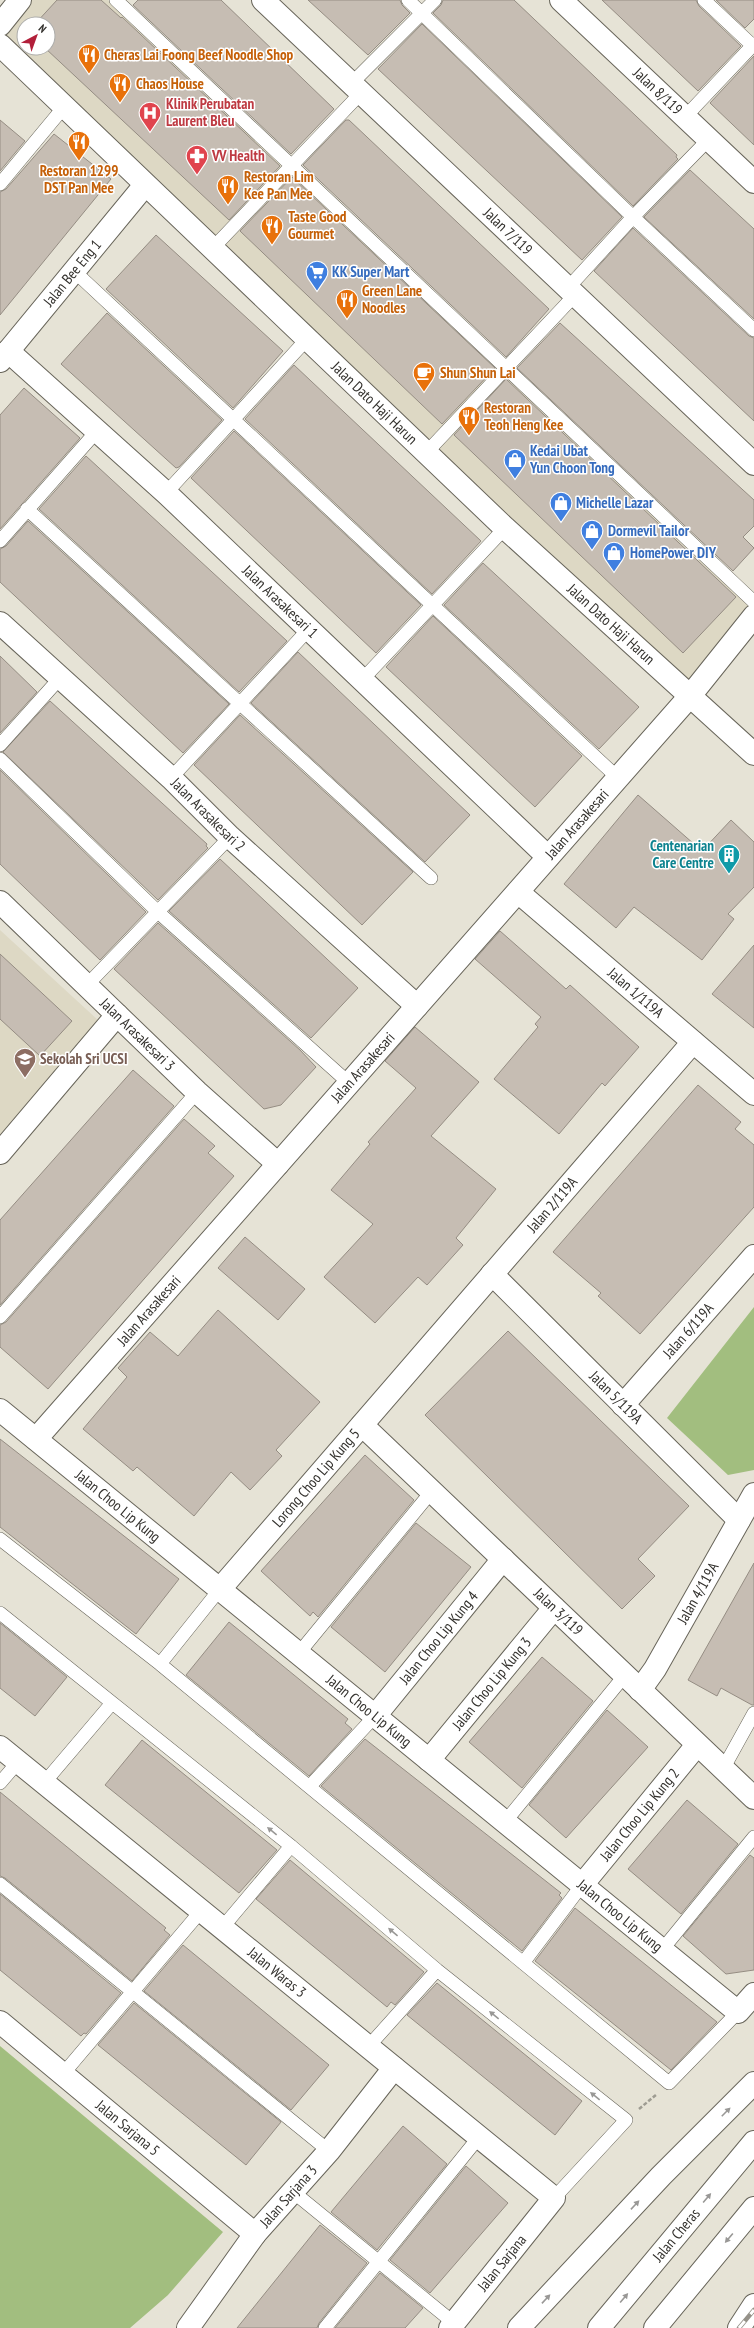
<svg xmlns="http://www.w3.org/2000/svg" width="754" height="2328" viewBox="0 0 754 2328" font-family="'PT Sans Narrow',sans-serif">
	<style>
		.built { fill: #ddd8c4; fill-rule: evenodd }
		.green { fill: #a2be7f }
		.building { fill: #c6bdb3; stroke: #958d83 }
		.lines { fill: none; stroke-linecap: round; stroke-linejoin: round }
		.lane-casing { stroke: #68655a; stroke-width: 14 }
		.street-casing { stroke: #68655a; stroke-width: 24 }
		.highway-casing { stroke: #68655a; stroke-width: 24 }
		.path { stroke: #9e9c92; stroke-width: 2.5; stroke-dasharray: 4 2; stroke-linecap: butt }
		.lane { stroke: #fff; stroke-width: 13 }
		.street { stroke: #fff; stroke-width: 22 }
		.highway { stroke: #fff; stroke-width: 22 }
		.rail-casing { stroke: #959289; stroke-width: 4.5 }
		.rail { stroke: #fff; stroke-width: 3; stroke-dasharray: 9; stroke-linecap: butt }
		.oneway { fill: #999896 }
		.labels { text-anchor: middle; stroke-width: 3; stroke-linejoin: round; paint-order: stroke }
		.food-label { font-size: 15px; font-weight: bold; fill: #c56008; stroke: #fff; text-anchor: start }
		.street-label { font-size: 15px; fill: #33312d; stroke: #fff }
		.health-label { font-size: 15px; font-weight: bold; fill: #be3a42; stroke: #fff; text-anchor: start }
		.shop-label { font-size: 15px; font-weight: bold; fill: #366cbe; stroke: #fff; text-anchor: start }
		.culture-label { font-size: 15px; font-weight: bold; fill: #0d838f; stroke: #fff; text-anchor: end }
		.education-label { font-size: 15px; font-weight: bold; fill: #785e54; stroke: #fff; text-anchor: start }
	</style>
	<rect width="100%" height="100%" fill="#e6e3d6"/>
	<!-- built -->
	<path class="built" d="M31,0h77l644,606 -63,79 -182,-165 -505,-483zM24,24h24v24h-24z
		M0,930l99,91 -99,116z"/>
	<!-- green -->
	<path class="green" d="M754,1307v163l-26,5 -61,-57z
		M0,2046l223,186 -55,63 -38,33h-130z"/>
	<!-- building -->
	<path class="building" d="M57,0h44l20,18 1,-1 158,149 -51,54 -184,-172h3v-24h-13z
		M138,0h83l113,109 -43,45 -158,-149z
		M308,0h92l2,5 8,8 -42,42z
		M443,0h71l163,155 -1,2 2,2 -45,47 -200,-193 8,-8z
		M602,0h94l3,6 42,40 -43,45z
		M716,0h38v19l-9,9z
		M422,24l200,193 -40,43 -204,-191z
		M754,56v89l-44,-42z
		M0,120l25,21 -25,30z
		M346,120h3l200,189 -43,48 -203,-192z
		M54,134l57,45 -111,136v-123l6,-3z
		M690,170l64,59v90l-110,-102z
		M292,177l203,191 -53,56 -202,-193z
		M633,228l116,108 5,2v83l-160,-150z
		M156,235l127,116 -50,57 -127,-119z
		M107,313l115,107 -43,47 -3,1 -115,-104z
		M560,323l194,177v26l-11,11 11,11 -21,23 -216,-203z
		M294,365l187,176 -49,53 -187,-175z
		M506,379l230,218 -53,56 -229,-218z
		M24,388l56,50 -80,91v-114z
		M234,431l187,174 -45,48 -185,-175z
		M86,456l201,185 -48,51 -200,-183z
		M28,521l201,183 -46,49 -183,-171v-33l6,-3z
		M483,563l156,144 -40,42 -155,-144z
		M433,616l149,140 -47,51 -149,-140z
		M298,652l172,163 -45,47 -174,-159z
		M0,656l37,36 -37,41z
		M50,701l157,143 -1,2 2,2 -50,52 -155,-148z
		M240,715l173,157 -51,53 -168,-160z
		M0,770l146,142 -46,48 -100,-96z
		M638,795l64,56 29,-31 23,22v45l-26,27 6,5 -32,41 -68,-53 -18,21 -52,-44z
		M220,859l138,129 -47,50 -142,-127z
		M158,923l142,127 16,17 -35,38 -17,4 -150,-140z
		M500,931l66,58 4,-4 69,62 -34,39 -3,-3 -43,51 -65,-55 44,-52 -3,-3 6,-7 -66,-58z
		M754,945v83l-42,-34z
		M0,954l72,67 -32,35 -40,-37z
		M415,1027l64,55 -48,54 65,53 -40,49 7,7 -36,40 -9,-8 -43,46 -51,-46 49,-53 -42,-34 39,-46 -2,-2 48,-54 -31,-27z
		M133,1070l41,36 -174,199v-85z
		M698,1085l43,37 -6,7 19,16v62l-114,127 -42,-38 3,-3 -48,-41z
		M184,1119l31,27 -7,7 26,23 -186,213 -48,-42v-22l6,-3z
		M245,1237l60,52 -27,31 -60,-52z
		M218,1310l102,92 -44,48 6,6 -32,34 -19,-18 -37,44 -57,-49 -4,4 -50,-42 44,-52 -9,-9 32,-36 28,24z
		M508,1331l181,175 -51,53 17,17 -33,33 -197,-194z
		M0,1439l179,140 -43,55 -136,-107z
		M365,1455l49,45 -96,117 -5,-5 -3,4 -49,-45z
		M416,1523l55,44 -86,105 -54,-45z
		M754,1563v142h-2l-31,-17 -4,8 -29,-16z
		M229,1622l119,97 -3,4 7,6 -43,47 -123,-101z
		M0,1623l67,54 -32,39 -35,-28z
		M542,1657l51,44 -71,87 -53,-46z
		M607,1710l41,37 -82,91 -37,-33z
		M365,1739l196,154 -2,2 3,3 -40,53 -201,-165z
		M142,1740l135,110 -38,43 -134,-108z
		M0,1792l166,136 -2,2 6,5 -38,46 -127,-103 -5,-2z
		M687,1800l51,44 -57,70 -53,-45z
		M750,1855l4,3v112l-28,4 -43,-38z
		M290,1860l134,112 -29,33 -4,-3 -4,5 -131,-108z
		M0,1894l121,99 -35,41 -2,-1 -3,3 -81,-66z
		M575,1908l142,114 -46,48 -136,-109z
		M183,1945l146,120 -38,45 -147,-119z
		M437,1983l145,118 -27,34 -148,-120z
		M134,2003l147,119 -35,43 -148,-120z
		M403,2126l44,38 -70,86 -46,-38z
		M466,2166l42,37 -78,90 -40,-33z
		M320,2225l47,38 -48,60 -2,5h-80z
		M380,2273l43,35 -18,20h-70z"/>
	<g class="lines">
		<!-- lane casing -->
		<g class="lane-casing">
			<path id="lane" d="M116,0l638,602
				M408,0l225,217 121,113
				M704,0l50,47
				M351,84l84,-84
				M685,117l69,-73
				M0,184l64,-77
				M212,249l149,-156
				M74,271l544,507
				M568,288l65,-71 76,-78
				M426,453l149,-158
				M166,493l141,-154
				M27,509l404,369
				M0,541l96,-109
				M361,681l144,-153
				M0,745l60,-67
				M0,759l158,153 191,171
				M171,778l137,-148
				M87,985l143,-148
				M0,1317l197,-225
				M0,1539l160,125 509,419 69,-71
				M0,1613l291,233 146,124 189,150 -72,78
				M299,1653l133,-162
				M160,1664l60,-75
				M723,1769l31,-56
				M0,1783l18,-21
				M44,1783l68,-80
				M310,1786l65,-70
				M505,1822l120,-147
				M0,1884l329,267
				M222,1928l69,-82
				M662,1950l92,-113
				M523,1963l59,-78
				M368,2047l69,-77
				M63,2074l138,-163
				M292,2191l162,132
				M325,2328l154,-191"/>
		</g>
		<!-- street casing -->
		<g class="street-casing">
			<g id="street">
				<path id="s1" d="M263,0l491,464"/>
				<path id="s2" d="M561,0l193,182"/>
				<path d="M0,25l20,-25"/>
				<path id="s3" d="M0,45l505,483 249,226"/>
				<path id="s4" d="M8,351l158,142 382,364"/>
				<path id="s5" d="M0,361l145,-176"/>
				<path id="s6" d="M0,623l171,155 59,59 187,169"/>
				<path id="s7" d="M518,892l236,202"/>
				<path id="s8" d="M0,902l197,190 81,72"/>
				<path d="M0,1153l117,-138"/>
				<path id="s9" d="M492,1274l247,246"/>
				<path id="s10" d="M623,1405l131,-149"/>
				<path id="s11" d="M0,1410l738,602 16,-18"/>
				<path id="s12" d="M362,1425l392,373"/>
				<path id="s13" d="M36,1439l654,-743 64,-80"/>
				<path id="s14" d="M220,1589l473,-547"/>
				<path id="s15" d="M640,1690l15,-21 99,-175"/>
				<path id="s16" d="M375,1716l128,-157"/>
				<path id="s17" d="M0,1747l554,451 -104,130"/>
				<path id="s18" d="M429,1760l125,-152"/>
				<path id="s19" d="M582,1885l115,-140"/>
				<path id="s20" d="M0,2022l255,212"/>
				<path id="s21" d="M188,2328l67,-94 74,-83 65,-83"/>
			</g>
		</g>
		<!-- highway casing -->
		<g class="highway-casing">
			<g id="highway">
				<path d="M519,2328l142,-152 93,-93"/>
				<path id="s22" d="M599,2328l155,-186"/>
				<path d="M655,2328l99,-120"/>
				<path d="M739,2328l15,-23"/>
			</g>
		</g>
		<!-- path -->
		<path class="path" d="M639,2109l18,-15"/>
		<!-- lane -->
		<use href="#lane" class="lane"/>
		<!-- street -->
		<use href="#street" class="street"/>
		<!-- highway -->
		<use href="#highway" class="highway"/>
		<!-- rail casing -->
		<g class="rail-casing">
			<path id="rail" d="M739,2328l15,-18"/>
		</g>
		<!-- rail -->
		<use href="#rail" class="rail"/>
	</g>
	<!-- one-way arrows -->
	<defs><path id="oneway-solid" d="M-6-.8H1V-3.2L6.5 0L1 3.2V.8H-6Z"/></defs>
	<g class="oneway">
		<use href="#oneway-solid" transform="translate(272 1831) rotate(-141)"/>
		<use href="#oneway-solid" transform="translate(393 1932) rotate(-140)"/>
		<use href="#oneway-solid" transform="translate(494 2015) rotate(-141)"/>
		<use href="#oneway-solid" transform="translate(595 2096) rotate(-141)"/>
		<use href="#oneway-solid" transform="translate(726 2112) rotate(-45)"/>
		<use href="#oneway-solid" transform="translate(707 2198) rotate(-50)"/>
		<use href="#oneway-solid" transform="translate(635 2205) rotate(-47)"/>
		<use href="#oneway-solid" transform="translate(729 2238) rotate(130)"/>
		<use href="#oneway-solid" transform="translate(624 2298) rotate(-50)"/>
		<use href="#oneway-solid" transform="translate(546 2299) rotate(-47)"/>
	</g>
	<!-- icons -->
	<defs>
		<g id="restaurant-pin" transform="scale(1.15)"><path d="M0 17L-7.5 6A9.5 9.5 0 1 1 7.5 6Z" fill="#e8710a" stroke="#fff"/><path d="M-5-6h1v4h1v-4h1v4h1v-4h1v5L-1.5 .5V6h-2V.5L-5-1ZM5-6V6H3V1.5H1.5Q1.5-4 5-6Z" fill="#fff"/></g>
		<g id="hospital-pin" transform="scale(1.15)"><path d="M0 17L-7.5 6A9.5 9.5 0 1 1 7.5 6Z" fill="#e0444e" stroke="#fff"/><path d="M-5-5h3v3.5h4V-5h3V5h-3V1.5h-4V5h-3Z" fill="#fff"/></g>
		<g id="pharmacy-pin" transform="scale(1.15)"><path d="M0 17L-7.5 6A9.5 9.5 0 1 1 7.5 6Z" fill="#e0444e" stroke="#fff"/><path d="M-2-6h4v4h4v4h-4v4h-4v-4h-4v-4h4Z" fill="#fff"/></g>
		<g id="supermarket-pin" transform="scale(1.15)"><path d="M0 17L-7.5 6A9.5 9.5 0 1 1 7.5 6Z" fill="#3f7fe0" stroke="#fff"/><path d="M-6-5.5h2.5l.6 2H6L4.5 2H-2.5L-4.4-4H-6ZM-1.5 3.2a1.3 1.3 0 1 0 .1 0ZM3 3.2a1.3 1.3 0 1 0 .1 0Z" fill="#fff"/></g>
		<g id="cafe-pin" transform="scale(1.15)"><path d="M0 17L-7.5 6A9.5 9.5 0 1 1 7.5 6Z" fill="#e8710a" stroke="#fff"/><path d="M-5.5-4.5H6V0H3Q3 3.5 0 3.5H-2.5Q-5.5 3.5-5.5 0ZM3-3.2v2h1.7v-2ZM-6 4.5H4V6H-6Z" fill="#fff"/></g>
		<g id="shop-pin" transform="scale(1.15)"><path d="M0 17L-7.5 6A9.5 9.5 0 1 1 7.5 6Z" fill="#3f7fe0" stroke="#fff"/><path d="M-5-2.5h2.3a2.7 3.5 0 0 1 5.4 0H5L5.5 6h-11ZM-1.5-2.5h3a1.5 2.3 0 0 0-3 0Z" fill="#fff"/></g>
		<g id="building-pin" transform="scale(1.15)"><path d="M0 17L-7.5 6A9.5 9.5 0 1 1 7.5 6Z" fill="#0f9aa8" stroke="#fff"/><path d="M-4-6H4V6H1V3H-1V6H-4ZM-2.5-4.3h1.7v1.8h-1.7ZM.8-4.3h1.7v1.8H.8ZM-2.5-1h1.7V.8h-1.7ZM.8-1h1.7V.8H.8Z" fill="#fff"/></g>
		<g id="school-pin" transform="scale(1.15)"><path d="M0 17L-7.5 6A9.5 9.5 0 1 1 7.5 6Z" fill="#8d6e63" stroke="#fff"/><path d="M0-5L7-2L0 1L-7-2ZM-4 1L0 2.5L4 1V4Q0 6-4 4Z" fill="#fff"/></g>
	</defs>
	<g fill-rule="evenodd">
		<use href="#restaurant-pin" x="89" y="55"/>
		<use href="#restaurant-pin" x="120" y="84"/>
		<use href="#hospital-pin" x="150" y="113"/>
		<use href="#restaurant-pin" x="79" y="142"/>
		<use href="#pharmacy-pin" x="197" y="156"/>
		<use href="#restaurant-pin" x="228" y="186"/>
		<use href="#restaurant-pin" x="272" y="226"/>
		<use href="#supermarket-pin" x="317" y="272"/>
		<use href="#restaurant-pin" x="347" y="300"/>
		<use href="#cafe-pin" x="424" y="373"/>
		<use href="#restaurant-pin" x="469" y="417"/>
		<use href="#shop-pin" x="515" y="460"/>
		<use href="#shop-pin" x="561" y="503"/>
		<use href="#shop-pin" x="592" y="531"/>
		<use href="#shop-pin" x="614" y="553"/>
		<use href="#building-pin" x="729" y="855"/>
		<use href="#school-pin" x="25" y="1059"/>
	</g>
	<g class="labels">
		<!-- food labels -->
		<g class="food-label">
			<text x="104" y="60">Cheras Lai Foong Beef Noodle Shop</text>
			<text x="136" y="89">Chaos House</text>
			<text x="79" y="176" text-anchor="middle">Restoran 1299<tspan x="79" dy="17">DST Pan Mee</tspan></text>
			<text x="244" y="182">Restoran Lim<tspan x="244" dy="17">Kee Pan Mee</tspan></text>
			<text x="288" y="222">Taste Good<tspan x="288" dy="17">Gourmet</tspan></text>
			<text x="362" y="296">Green Lane<tspan x="362" dy="17">Noodles</tspan></text>
			<text x="440" y="378">Shun Shun Lai</text>
			<text x="484" y="413">Restoran<tspan x="484" dy="17">Teoh Heng Kee</tspan></text>
		</g>
		<!-- street labels -->
		<g class="street-label">
			<text dy="5" stroke="none"><textPath href="#s2" startOffset="133">Jalan 8/119</textPath></text>
			<text dy="5" stroke="none"><textPath href="#s1" startOffset="337">Jalan 7/119</textPath></text>
			<text dy="5" stroke="none"><textPath href="#s5" startOffset="114">Jalan Bee Eng 1</textPath></text>
			<text dy="5" stroke="none"><textPath href="#s3" startOffset="518">Jalan Dato Haji Harun</textPath></text>
			<text dy="5" stroke="none"><textPath href="#s4" startOffset="370">Jalan Arasakesari 1</textPath></text>
			<text dy="5" stroke="none"><textPath href="#s3" startOffset="842">Jalan Dato Haji Harun</textPath></text>
			<text dy="5" stroke="none"><textPath href="#s6" startOffset="283">Jalan Arasakesari 2</textPath></text>
			<text dy="5" stroke="none"><textPath href="#s13" startOffset="819">Jalan Arasakesari</textPath></text>
			<text dy="5" stroke="none"><textPath href="#s7" startOffset="155">Jalan 1/119A</textPath></text>
			<text dy="5" stroke="none"><textPath href="#s8" startOffset="191">Jalan Arasakesari 3</textPath></text>
			<text dy="5" stroke="none"><textPath href="#s13" startOffset="495">Jalan Arasakesari</textPath></text>
			<text dy="5" stroke="none"><textPath href="#s14" startOffset="508">Jalan 2/119A</textPath></text>
			<text dy="5" stroke="none"><textPath href="#s13" startOffset="171">Jalan Arasakesari</textPath></text>
			<text dy="5" stroke="none"><textPath href="#s10" startOffset="99">Jalan 6/119A</textPath></text>
			<text dy="5" stroke="none"><textPath href="#s9" startOffset="175">Jalan 5/119A</textPath></text>
			<text dy="5" stroke="none"><textPath href="#s14" startOffset="147">Lorong Choo Lip Kung 5</textPath></text>
			<text dy="5" stroke="none"><textPath href="#s11" startOffset="152">Jalan Choo Lip Kung</textPath></text>
			<text dy="5" stroke="none"><textPath href="#s15" startOffset="113">Jalan 4/119A</textPath></text>
			<text dy="5" stroke="none"><textPath href="#s12" startOffset="271">Jalan 3/119</textPath></text>
			<text dy="5" stroke="none"><textPath href="#s16" startOffset="101">Jalan Choo Lip Kung 4</textPath></text>
			<text dy="5" stroke="none"><textPath href="#s18" startOffset="99">Jalan Choo Lip Kung 3</textPath></text>
			<text dy="5" stroke="none"><textPath href="#s11" startOffset="476">Jalan Choo Lip Kung</textPath></text>
			<text dy="5" stroke="none"><textPath href="#s19" startOffset="91">Jalan Choo Lip Kung 2</textPath></text>
			<text dy="5" stroke="none"><textPath href="#s11" startOffset="800">Jalan Choo Lip Kung</textPath></text>
			<text dy="5" stroke="none"><textPath href="#s17" startOffset="357">Jalan Waras 3</textPath></text>
			<text dy="5" stroke="none"><textPath href="#s20" startOffset="166">Jalan Sarjana 5</textPath></text>
			<text dy="5" stroke="none"><textPath href="#s21" startOffset="166">Jalan Sarjana 3</textPath></text>
			<text dy="5" stroke="none"><textPath href="#s22" startOffset="121">Jalan Cheras</textPath></text>
			<text transform="translate(502 2263) rotate(-51)" y="5">Jalan Sarjana</text>
		</g>
		<!-- health labels -->
		<g class="health-label">
			<text x="166" y="109">Klinik Perubatan<tspan x="166" dy="17">Laurent Bleu</tspan></text>
			<text x="212" y="161">VV Health</text>
		</g>
		<!-- shop labels -->
		<g class="shop-label">
			<text x="332" y="277">KK Super Mart</text>
			<text x="530" y="456">Kedai Ubat<tspan x="530" dy="17">Yun Choon Tong</tspan></text>
			<text x="576" y="508">Michelle Lazar</text>
			<text x="608" y="536">Dormevil Tailor</text>
			<text x="630" y="558">HomePower DIY</text>
		</g>
		<!-- culture labels -->
		<g class="culture-label">
			<text x="714" y="851">Centenarian<tspan x="714" dy="17">Care Centre</tspan></text>
		</g>
		<!-- education labels -->
		<g class="education-label">
			<text x="40" y="1064">Sekolah Sri UCSI</text>
		</g>
	</g>
	<!-- north arrow -->
	<g transform="translate(36 36) rotate(41)"><circle r="19" fill="#ffffff" stroke="#adadab"/>
	<path d="M0-3L7 15L0 10L-7 15Z" fill="#b21f3a"/>
	<text y="-6" font-size="11" font-weight="bold" text-anchor="middle" fill="#33312d">N</text>
	</g>
</svg>
